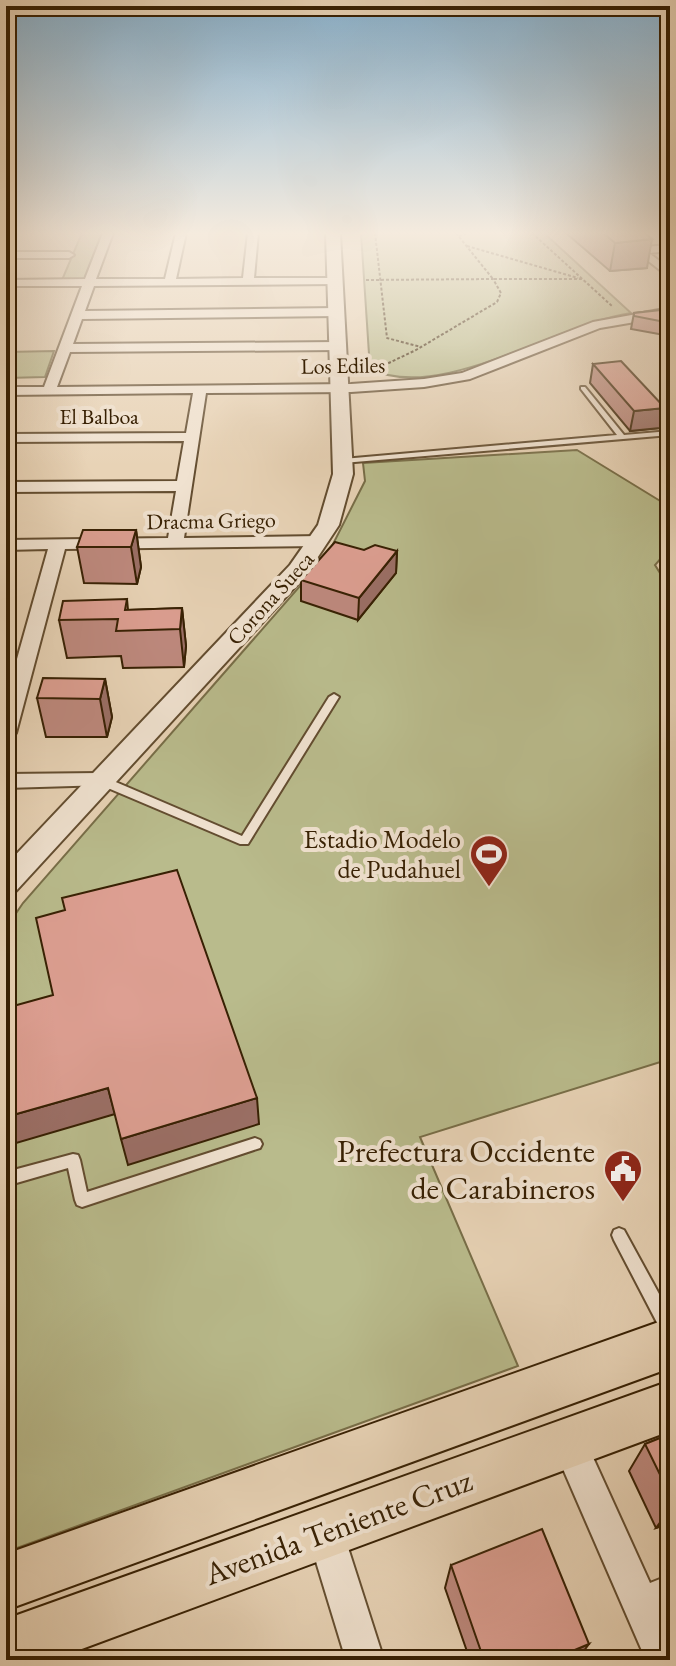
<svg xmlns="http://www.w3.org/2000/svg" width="676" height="1666" viewBox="0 0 676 1666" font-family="'EB Garamond',serif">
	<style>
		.green { fill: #b9bb8c; stroke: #786e48; stroke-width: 2 }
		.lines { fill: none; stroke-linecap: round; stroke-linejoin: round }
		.service-casing { stroke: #634d30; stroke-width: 4 }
		.minor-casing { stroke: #634d30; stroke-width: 4 }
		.tertiary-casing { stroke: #634d30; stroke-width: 4 }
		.primary-casing { stroke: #372003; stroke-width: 4 }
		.path { stroke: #372003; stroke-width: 2; stroke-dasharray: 3 2; stroke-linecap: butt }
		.service { fill: #f0e2d0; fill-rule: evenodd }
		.minor { fill: #f0e2d0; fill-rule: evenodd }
		.tertiary { fill: #f0e2d0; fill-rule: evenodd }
		.primary { fill: #e8d3b6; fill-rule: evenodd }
		.wall { fill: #be897e; stroke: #372003; stroke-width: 2 }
		.shaded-wall { fill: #9b6f66; stroke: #372003; stroke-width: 2 }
		.building { fill: #dd9f92; stroke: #372003; stroke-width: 2 }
		.labels { text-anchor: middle; stroke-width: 8; stroke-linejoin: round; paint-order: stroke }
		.far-street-label { font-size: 22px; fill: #372003; stroke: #f0e2d0 }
		.poi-label { font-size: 26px; fill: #372003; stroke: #f0e2d0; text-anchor: end }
		.near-poi-label { font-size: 32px; fill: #372003; stroke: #f0e2d0; text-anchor: end }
		.near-street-label { font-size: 32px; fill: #372003; stroke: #f0e2d0 }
	</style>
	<rect width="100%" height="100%" fill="#e8d3b6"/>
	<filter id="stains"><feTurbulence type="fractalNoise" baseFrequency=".0025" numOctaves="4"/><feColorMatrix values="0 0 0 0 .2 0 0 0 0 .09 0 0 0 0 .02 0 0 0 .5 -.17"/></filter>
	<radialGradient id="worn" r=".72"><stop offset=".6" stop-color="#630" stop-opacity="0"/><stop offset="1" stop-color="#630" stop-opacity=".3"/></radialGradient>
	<!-- green -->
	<path class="green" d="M82,233h20l-18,47h-22z
		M361,233h183l87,80c-75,11 -190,90 -261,56z
		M54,351l-9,26 -39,1v-26z
		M577,450l93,57v41l-15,17 15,24v470l-250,78 98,229 -512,186v-624l17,-25 305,-349 37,-73 -2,-18z"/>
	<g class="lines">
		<!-- service casing -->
		<g class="service-casing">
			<path id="service" d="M581,387h4l39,48 46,-4v4l-327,28 -4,-2 4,-2 274,-24 -36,-46z
				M334,694l5,3 -91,147h-8l-144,-61 -1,-3 5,-4 4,1 138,59 87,-139z
				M255,1138l5,2 2,4 -2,4 -178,59 -5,-2 -2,-5 -7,-32 -62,18v-14l67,-18 5,1 2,5 7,32z
				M619,1228l5,2 46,84v24l-6,-2 -50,-96 -2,-5 2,-5z"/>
		</g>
		<!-- minor casing -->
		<g class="minor-casing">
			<path id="minor" d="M103,233h10l-17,46h69l11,-46h10l-10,46 67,-1 5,-45h10l-4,45h81l6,3 -6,3 -241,2 -9,25 252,-3 6,4 -6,4 -255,3 -9,25 265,-2 6,4 -6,4 -268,2 -13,35 294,-3 73,-5 38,-6 131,-51 77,-14v8l-70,12 -130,51 -46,8 -73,5 -145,1 -22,145 136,-2 8,5 -8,5 -255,3 -49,184 -10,6v-41l42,-149 -42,1v-10l162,-2 8,-47 -170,1v-10l171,-1 7,-40 -178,1v-8l180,-1 7,-40 -187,2v-8h38l38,-101h-76v-6l79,-1z
				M613,233h12l17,14 28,-2v6l-21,2 21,16v9z
				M6,252h63l5,3 -5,3h-63z
				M100,773l7,2 3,5 -3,5 -101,3v-14z
				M569,1426l12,5 69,152 20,-8v37l-6,3 6,13v32h-24l-89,-205 -5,-12 5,-12z
				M325,1514l13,5 5,13 41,128h-38l-39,-128 5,-13z"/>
		</g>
		<!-- tertiary casing -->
		<g class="tertiary-casing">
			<path id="tertiary" d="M326,233h14l13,241 -14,51 -33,50 -290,316 -10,3v-29l284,-300 28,-40 15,-51z"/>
		</g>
		<!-- primary casing -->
		<g class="primary-casing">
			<path id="primary" d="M670,1318v50l-664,242v-56z
				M670,1381v50l-618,229h-46v-41z"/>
		</g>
		<!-- path -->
		<path class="path" d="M375,233l12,105 34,9
			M456,233l37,46h91
			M532,233l81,74
			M459,236l10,-3
			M467,246l111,32
			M366,280l127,-1 8,14 -4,9 -81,48 -42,20"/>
		<!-- service -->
		<use href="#service" class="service"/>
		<!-- minor -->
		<use href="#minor" class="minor"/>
		<!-- tertiary -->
		<use href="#tertiary" class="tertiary"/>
		<!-- primary -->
		<use href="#primary" class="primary"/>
	</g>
	<!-- wall -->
	<path class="wall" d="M566,233h78l3,35 -37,3z
		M670,309v27l-39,-7 3,-16z
		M593,364l67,64 -30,3 -40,-48z
		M136,530l5,37 -4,17 -53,-1 -7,-36z
		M364,550l33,1 -1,22 -38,47 -57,-19v-21z
		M127,599l1,11 54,-2 4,38 -2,21 -61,1 -2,-12 -54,2 -8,-38z
		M105,679l7,38 -5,20h-61l-9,-39z
		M670,1434v89l-14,5 -27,-57 16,-27z
		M451,1565l126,95h-107l-25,-72z"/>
	<!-- shaded-wall -->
	<path class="shaded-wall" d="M652,239l-5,29 -37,3 5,-28z
		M665,408l-5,20 -30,3 4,-20z
		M136,530l5,37 -4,17 -6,-37z
		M397,551l-1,22 -38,47 1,-22z
		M182,608l4,38 -2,21 -4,-38z
		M105,679l7,38 -5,20 -7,-38z
		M108,1088l7,26 -109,32v-29z
		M257,1098l2,26 -131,41 -7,-26z
		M670,1509v14l-14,5z
		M589,1644l-12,16h-26z"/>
	<!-- building -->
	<path class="building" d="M603,233h41l8,6 -37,4z
		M670,309v14l-36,-7v-3z
		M621,361l44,47 -31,3 -41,-47z
		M83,530h53l-5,17h-54z
		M335,542l29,8 11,-5 22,6 -38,47 -58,-18z
		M127,599l-2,11 57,-2 -2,21 -64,2 2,-12 -59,1 4,-19z
		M43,678l62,1 -5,20 -63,-1z
		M177,870l80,228 -136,41 -13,-51 -102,29v-109l47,-13 -17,-77 29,-8 -3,-12z
		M670,1434v61l-25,-51z
		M542,1529l47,115 -38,16h-67l-33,-95z"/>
	<!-- sky -->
	<linearGradient id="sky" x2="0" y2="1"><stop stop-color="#89b5d4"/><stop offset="0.5" stop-color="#f5ebde"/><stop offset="1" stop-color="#f5ebde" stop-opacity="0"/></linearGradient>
	<rect width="676" height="466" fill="url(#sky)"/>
	<!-- icons -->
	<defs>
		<g id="stadium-pin" transform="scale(2)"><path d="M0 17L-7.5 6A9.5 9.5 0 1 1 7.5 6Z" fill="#8f2418" stroke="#f0e2d0"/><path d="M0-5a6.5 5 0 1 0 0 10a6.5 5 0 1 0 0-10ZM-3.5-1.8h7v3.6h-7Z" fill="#fff"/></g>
		<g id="civic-pin" transform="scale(2)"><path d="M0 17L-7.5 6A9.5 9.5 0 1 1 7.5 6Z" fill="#8f2418" stroke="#f0e2d0"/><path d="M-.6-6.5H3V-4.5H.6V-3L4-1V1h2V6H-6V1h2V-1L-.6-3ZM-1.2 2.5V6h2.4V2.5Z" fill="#fff"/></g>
	</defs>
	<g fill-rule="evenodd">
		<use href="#stadium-pin" x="489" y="854"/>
		<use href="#civic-pin" x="623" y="1169"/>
	</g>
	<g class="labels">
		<!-- far-street labels -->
		<g class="far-street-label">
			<text transform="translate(343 365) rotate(-1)" y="8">Los Ediles</text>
			<text x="99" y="424">El Balboa</text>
			<text transform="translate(211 520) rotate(-1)" y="8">Dracma Griego</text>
			<text transform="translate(270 598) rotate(-48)" y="8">Corona Sueca</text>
		</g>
		<!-- poi labels -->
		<g class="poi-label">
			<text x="461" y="848">Estadio Modelo<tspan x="461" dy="30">de Pudahuel</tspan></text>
		</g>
		<!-- near-poi labels -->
		<g class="near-poi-label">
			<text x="595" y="1162">Prefectura Occidente<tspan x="595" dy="37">de Carabineros</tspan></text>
		</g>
		<!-- near-street labels -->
		<g class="near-street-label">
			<text transform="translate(338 1527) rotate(-20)" y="11">Avenida Teniente Cruz</text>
		</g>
	</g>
	<!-- margin -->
	<rect width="676" height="1666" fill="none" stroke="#e8d3b6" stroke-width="32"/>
	<rect x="8" y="8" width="660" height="1650" fill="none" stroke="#372003" stroke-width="4"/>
	<rect x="16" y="16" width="644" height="1634" fill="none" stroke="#372003" stroke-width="2"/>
	<rect width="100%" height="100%" filter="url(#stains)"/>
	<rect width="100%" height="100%" fill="url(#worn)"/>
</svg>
